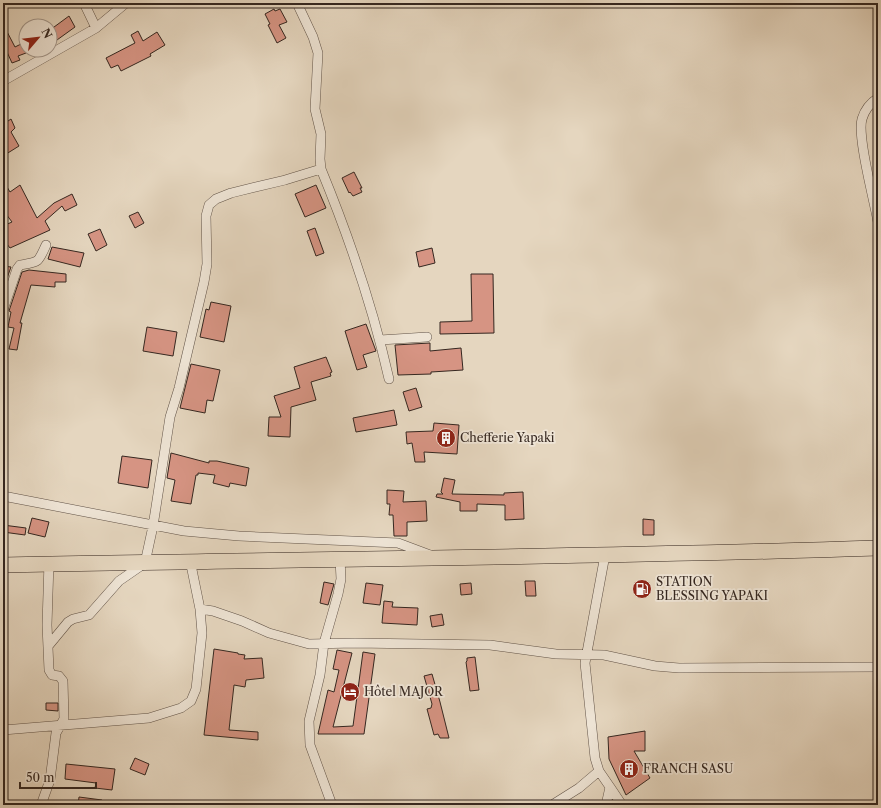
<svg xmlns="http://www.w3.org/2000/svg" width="881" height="808" viewBox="0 0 881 808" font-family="'Libre Caslon Text',serif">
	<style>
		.building { fill: #d69483; stroke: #352720 }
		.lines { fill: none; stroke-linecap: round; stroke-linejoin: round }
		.minor-casing { stroke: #615348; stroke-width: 10 }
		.trunk-casing { stroke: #352720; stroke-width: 16 }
		.minor { stroke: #eee4d5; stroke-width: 9 }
		.trunk { stroke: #e5d6bf; stroke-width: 15 }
		.labels { text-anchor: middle; stroke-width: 3.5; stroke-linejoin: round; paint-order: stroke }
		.poi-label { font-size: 12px; fill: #352720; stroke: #eee4d5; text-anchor: start }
	</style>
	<rect width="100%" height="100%" fill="#e5d6bf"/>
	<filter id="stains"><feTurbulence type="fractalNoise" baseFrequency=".005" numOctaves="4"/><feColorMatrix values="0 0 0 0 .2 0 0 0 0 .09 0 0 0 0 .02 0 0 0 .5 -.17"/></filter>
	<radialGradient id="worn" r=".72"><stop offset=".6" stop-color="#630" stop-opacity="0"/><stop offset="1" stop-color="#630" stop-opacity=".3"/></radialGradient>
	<!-- building -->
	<path class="building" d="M274,9l1,2 5,-2 7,13 -8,3 7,13 -9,5 -9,-18 2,-1 -5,-10z
		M69,16l6,11 -25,18v-15z
		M3,24l12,23 6,-3 5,9 -8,3 2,4 -8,3 -5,-11 -4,2z
		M138,31l5,10 14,-9 8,13 -15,9 1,2 -30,15 -3,-6 -7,3 -5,-10 29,-15 -4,-8z
		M3,119l2,4 6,-4 4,9 -4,4 8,14 -16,10z
		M354,172l8,16h-2l2,4 -9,4 -3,-4 -1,1 -7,-15z
		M3,180l7,12 10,-7 17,33 17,-15 18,-9 5,11 -12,6 -3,-5 -17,15 5,9 -40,18 -7,-9v-13l9,-4 -9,-12z
		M316,185l10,23 -21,9 -10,-23z
		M138,212l6,11 -9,5 -6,-12z
		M315,228l9,25 -8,3 -9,-25z
		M100,229l7,16 -11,6 -8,-17z
		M52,247l32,6 -4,14 -32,-8z
		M432,248l3,15 -16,4 -3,-15z
		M3,266l8,1 -5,14h-3z
		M29,270l37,4v8h-11v5l-24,-2 -11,38h2l-5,27 -8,-1 5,-21 -6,-1 3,-15 -2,-1 13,-39z
		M471,274h22l1,59 -54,1v-12l32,-1z
		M211,302l20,4 -7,36 -24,-5 6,-28 3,1z
		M366,324l10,27 -13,4 4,12 -10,3 -12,-39z
		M147,327l30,5 -4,24 -30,-5z
		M430,343v8l31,-3 2,22 -32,2v2l-33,1 -3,-30z
		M326,357l6,15 -2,1 1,3 -20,6 5,18 -25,7 -1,30 -22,-1 1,-19h12l-7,-21 26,-8 -6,-21z
		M191,364l29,6 -7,31 -6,-1 -2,13 -25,-5z
		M416,388l6,19 -13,4 -6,-19z
		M394,410l3,15 -41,7 -3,-14z
		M434,423l25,2 -2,29 -33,-2 1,10h-10l-3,-19 -5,1 -1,-12 27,-1z
		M171,453l38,10v-2h8l32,7 -3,18 -16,-3 -1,4 -16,-4 2,-8 -17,-2v2h-2l-5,29 -20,-3 4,-21 -8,-2z
		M122,456l30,4 -4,28 -30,-5z
		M444,478l11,2 -3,14 52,1v-2l19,-1 1,27 -19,1v-15l-28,-1v7h-17v-9l-24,-5 1,-3h6l-2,-2z
		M387,490l17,1 -1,11 23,-1 1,20 -20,1v14h-13l-1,-21h-4l1,-11h-3z
		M32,518l17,4 -4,15 -17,-4z
		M643,519l11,1v15h-11z
		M3,525l23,3 -1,7 -22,-3z
		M525,581h10l1,15h-10z
		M324,582l10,2 -6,21 -8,-2z
		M366,583l17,2 -3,20 -17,-2z
		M471,583l1,11 -11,1 -1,-11z
		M384,601l9,1 -1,5 26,1 -1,17 -35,-2z
		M442,614l2,11 -12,2 -2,-11z
		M214,649l24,4v1l7,1 -1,4 18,-1 2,20 -18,2 -1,7 -11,-2 -5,45 29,2v8l-54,-5z
		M337,650l15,3 -19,74 20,-1 10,-74 12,2 -11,80h-46l10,-44 6,2 5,-22 -6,-1z
		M475,657l4,33 -9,1 -4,-29 1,-1v-3z
		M432,674l8,28 9,36h-9l-2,-4 -4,1 -7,-26 4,-1 1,-4 -8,-28z
		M46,703h12v8l-12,-1z
		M645,731v20h-11l16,27 -24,17 -17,-36 -1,-22z
		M135,758l14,6 -4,11 -15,-6z
		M66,764l49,5 -3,21 -17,-2 1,-5 -31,-4z
		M79,797l23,3 -1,5h-23z"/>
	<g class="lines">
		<!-- minor casing -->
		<g class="minor-casing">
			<path id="minor" d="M84,3l12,25
				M297,3l16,34 5,16 -3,56 6,25 -1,25 1,10c28,68 52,139 68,210
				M3,81l93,-53 30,-25
				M878,98c-8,5 -13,11 -16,21 -5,17 12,81 16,103
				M3,310l14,-41 3,-4c19,-3 18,-2 26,-20
				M380,340l47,-3
				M3,496l181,35 55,5 159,7 32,12
				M605,555l-20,108 10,95 4,13 11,16 -4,18
				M200,609l13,2 29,10 27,12 40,11 46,-1 135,2 66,9 48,1 51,11 24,2 199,-1
				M49,645l19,-23 5,-3 16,-4 30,-34 26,-18 8,-37 17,-109 9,-29 25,-106 3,-18 -1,-48 3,-11 7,-6 15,-6 54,-13 36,-11
				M3,730l146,-12 32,-10 10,-7 5,-12 6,-56 -2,-24 -10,-49
				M610,787l12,18
				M41,805l9,-25 6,-47 8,-14 -1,-38 -4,-5 -7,-1 -3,-5 -2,-45 2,-63
				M332,805l-22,-60 -1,-24 11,-46 4,-32 14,-49 3,-15 -1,-20
				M552,805l27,-17 20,-17"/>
		</g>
		<!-- trunk casing -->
		<g class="trunk-casing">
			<path id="trunk" d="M3,565c292,-6 583,-7 875,-17"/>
		</g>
		<!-- minor -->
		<use href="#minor" class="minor"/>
		<!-- trunk -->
		<use href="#trunk" class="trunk"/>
	</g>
	<!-- icons -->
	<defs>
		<g id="building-disc" transform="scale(1)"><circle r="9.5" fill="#8f2418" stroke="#eee4d5"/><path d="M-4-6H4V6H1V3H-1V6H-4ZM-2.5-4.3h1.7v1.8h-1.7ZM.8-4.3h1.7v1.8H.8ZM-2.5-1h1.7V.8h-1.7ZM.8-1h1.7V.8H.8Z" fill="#fff"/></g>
		<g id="fuel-disc" transform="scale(1)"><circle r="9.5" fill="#8f2418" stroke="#eee4d5"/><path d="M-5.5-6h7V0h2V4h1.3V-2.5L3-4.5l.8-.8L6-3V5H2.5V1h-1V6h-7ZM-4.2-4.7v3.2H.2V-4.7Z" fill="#fff"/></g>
		<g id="hotel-disc" transform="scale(1)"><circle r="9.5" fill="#8f2418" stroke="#eee4d5"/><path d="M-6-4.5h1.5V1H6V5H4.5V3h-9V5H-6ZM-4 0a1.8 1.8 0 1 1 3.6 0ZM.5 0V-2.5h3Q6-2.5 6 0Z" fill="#fff"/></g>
	</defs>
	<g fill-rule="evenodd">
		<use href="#building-disc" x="446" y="438"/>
		<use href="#fuel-disc" x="642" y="589"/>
		<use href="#hotel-disc" x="350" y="692"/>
		<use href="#building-disc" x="629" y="769"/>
	</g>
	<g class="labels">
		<!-- poi labels -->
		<g class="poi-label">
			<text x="460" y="442">Chefferie Yapaki</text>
			<text x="656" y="586">STATION<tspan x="656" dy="14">BLESSING YAPAKI</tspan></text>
			<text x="364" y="696">Hôtel MAJOR</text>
			<text x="643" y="773">FRANCH SASU</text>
		</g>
	</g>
	<!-- margin -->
	<rect width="881" height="808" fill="none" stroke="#e5d6bf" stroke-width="16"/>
	<rect x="4" y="4" width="873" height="800" fill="none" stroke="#352720" stroke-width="2"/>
	<rect x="8" y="8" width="865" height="792" fill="none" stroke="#352720"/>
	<!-- north arrow -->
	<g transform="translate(38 38) rotate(62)"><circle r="19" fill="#eee4d5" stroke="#a4988d"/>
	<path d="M0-3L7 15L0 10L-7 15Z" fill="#8f2418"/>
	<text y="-6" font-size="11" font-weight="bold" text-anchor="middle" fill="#352720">N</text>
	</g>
	<!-- scale -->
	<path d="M20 782v6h76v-6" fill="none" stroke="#352720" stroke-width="2"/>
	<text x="26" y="782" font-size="12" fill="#352720" stroke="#eee4d5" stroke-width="3" paint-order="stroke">50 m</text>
	<rect width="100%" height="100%" filter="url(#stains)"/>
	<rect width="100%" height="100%" fill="url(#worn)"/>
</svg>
